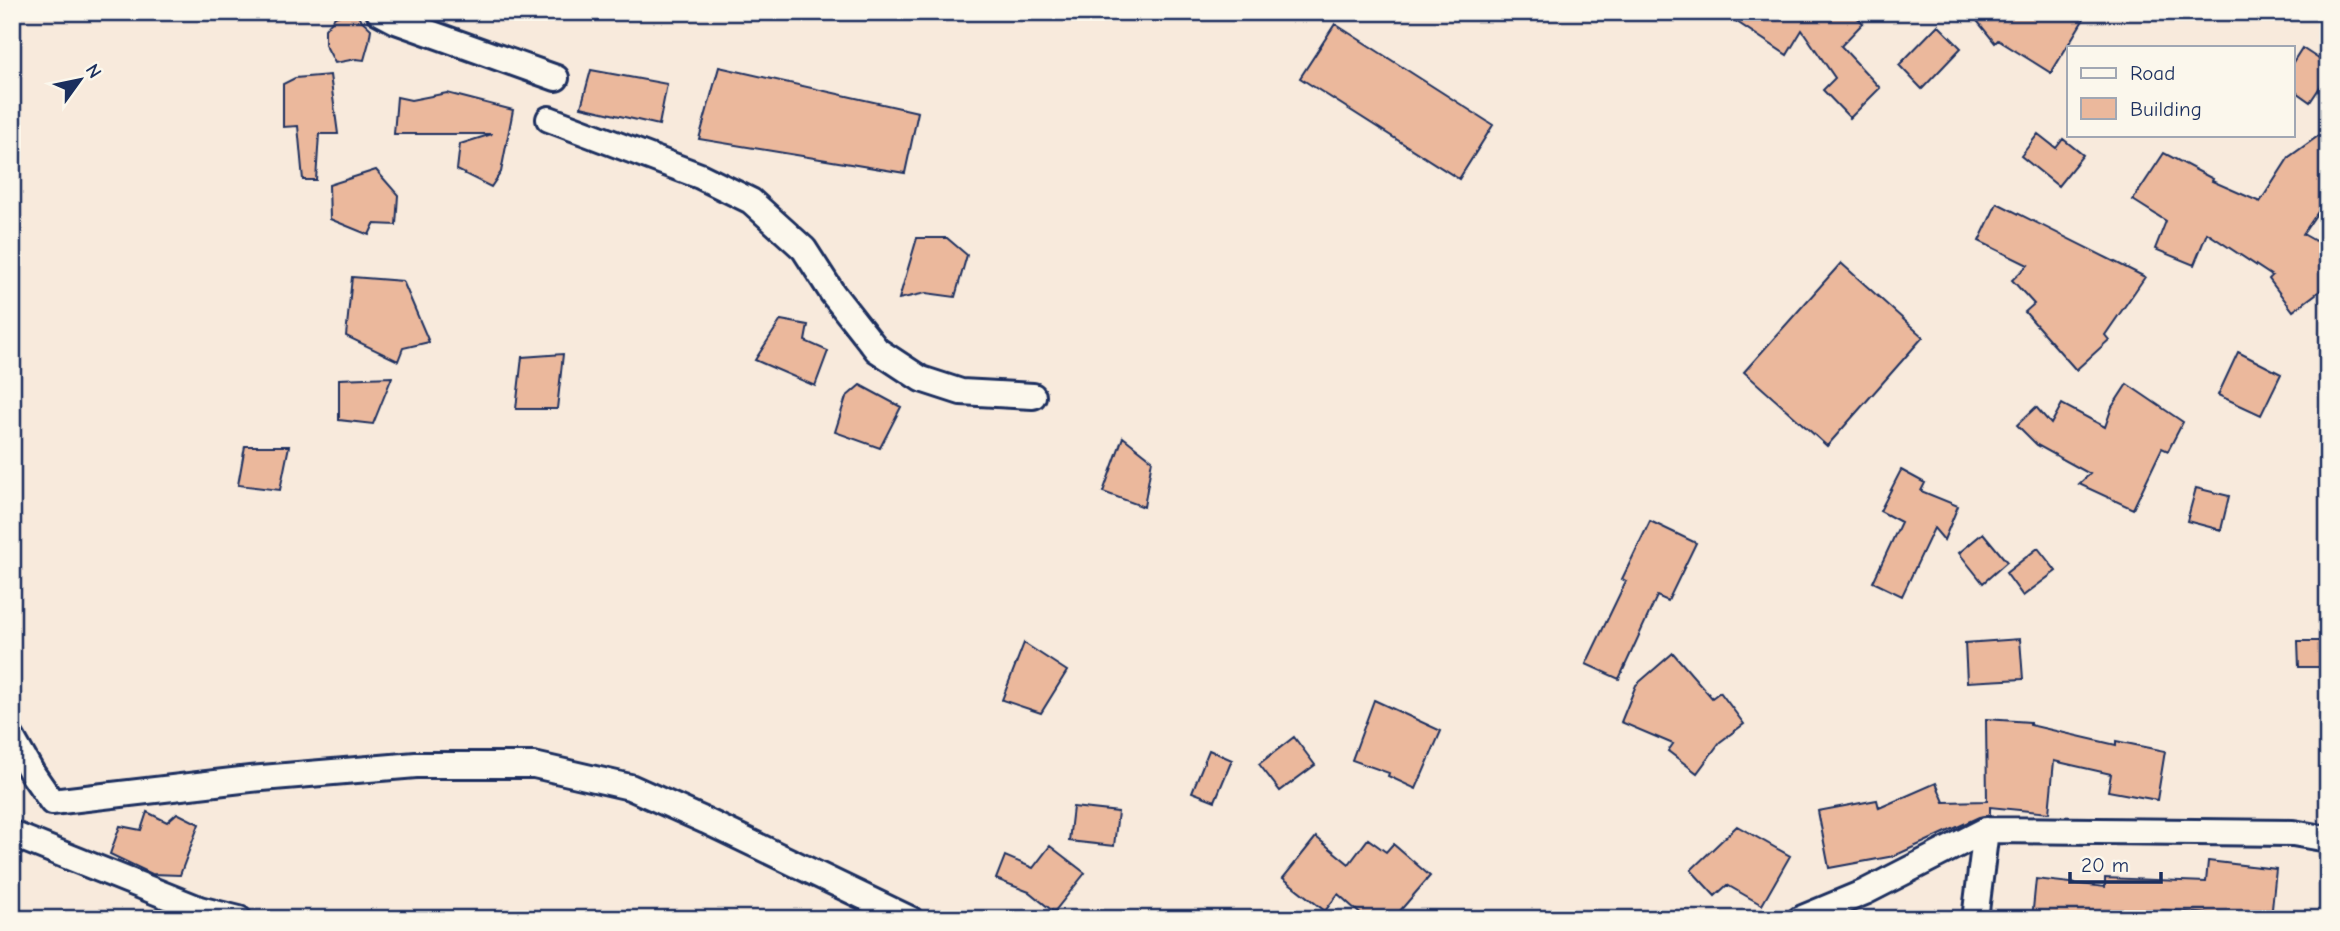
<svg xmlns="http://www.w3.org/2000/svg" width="2340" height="931" viewBox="0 0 2340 931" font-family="'Comic Neue',sans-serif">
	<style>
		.building { fill: #ebb89c; stroke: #1b2f5e; stroke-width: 2 }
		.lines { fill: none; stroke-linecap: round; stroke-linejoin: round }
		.street-casing { stroke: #1b2f5e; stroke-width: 30 }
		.street { stroke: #fbf7ec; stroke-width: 24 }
	</style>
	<rect width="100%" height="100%" fill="#f8eadc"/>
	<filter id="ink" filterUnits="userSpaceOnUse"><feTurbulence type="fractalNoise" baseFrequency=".0143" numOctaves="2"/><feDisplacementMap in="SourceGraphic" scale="14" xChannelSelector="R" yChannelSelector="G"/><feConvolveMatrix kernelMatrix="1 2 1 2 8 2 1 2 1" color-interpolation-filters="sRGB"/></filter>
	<g filter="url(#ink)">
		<!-- building -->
		<path class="building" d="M348,12h5l18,17 -2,13 -5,18 -8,-1 -21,4 -10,-19v-15l10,-12z
			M1722,12h37l18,8 4,-8h70l12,11 -22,23 39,42 -30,30 -27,-28 12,-12 -33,-48 -15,25z
			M1970,12h118l-37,61 -53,-33 -3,3z
			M1335,24l158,101 -34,54 -159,-101z
			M1938,25l23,23 -39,41 -23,-24z
			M2302,48l26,17v10l-18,27 -17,-12v-28z
			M719,67l199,45 -13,61 -206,-34z
			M591,70l76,14 -8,41 -78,-18z
			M330,75l8,59h-19l-3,46h-13l-5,-54 -15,1v-43l12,-6z
			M447,93l66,17 -12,62 -10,15 -34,-17 3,-26 32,-10h-98l3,-37 14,3z
			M2328,129v68l-25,37 25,14v27l-7,15 -28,21 -24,-32 3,-3 -65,-43 -13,32 -39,-16 11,-28 -33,-21 31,-47 49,26 -1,2 48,21 29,-45z
			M2038,134l18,14 7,-9 20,16 -25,31 -37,-30z
			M376,170l22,25 -2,30 -22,-1 -5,11 -39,-16 -1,-34z
			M1997,203l148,74 -40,58 4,5 -33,30 -51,-58 9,-8 -22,-24 16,-15 -49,-24z
			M917,238h30l20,17 -12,42 -29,-4 -27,6z
			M1841,263l82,74 -96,109 -83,-74z
			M352,277l51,4 26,61 -26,6 -5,13 -52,-25z
			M781,320l27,5 -3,16 23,10 -13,35 -60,-26z
			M2238,352l43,22 -20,41 -43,-20z
			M563,354l-6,55h-41l6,-52z
			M392,377l-19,47 -34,-4v-41z
			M2127,384l56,38 -15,29 -6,-3 -29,61 -54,-25 11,-10 -53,-29 -20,-20 19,-18 15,17 11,-20 43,23 7,-20z
			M860,385l41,22 -21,41 -45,-16 11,-35z
			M1123,437l29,23 -8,47 -41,-15z
			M245,446h44l-9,44 -42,-5z
			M1901,470l24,13 -4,8 37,15 -14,34 -10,-12 -32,68 -29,-14 28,-60 -21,-11z
			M2196,488l33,8 -8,34 -34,-9z
			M1650,521l46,22 -28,58 -11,-5 -38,83 -33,-15 40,-83 -4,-2z
			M1983,533l24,29 -24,21 -24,-30z
			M2038,548l18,23 -33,25 -17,-23z
			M2020,639l3,40 -56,3 -2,-39z
			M2298,641h30v26h-29z
			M1024,643l43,28 -26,42 -39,-13z
			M1673,653l39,45 8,-6 24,32 -24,18 -23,31 -29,-22 5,-7 -52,-22 15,-37z
			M1374,700l67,31 -25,58 -28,-13 1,-3 -37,-13z
			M1986,719l44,3v3l86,20v-4l49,10 -8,49 -49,-9 3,-17 -57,-13 -5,52 -59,-6v8l-11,2 -85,39 -65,12 -11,-57 59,-11 2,8 57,-25 8,19 43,-1z
			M1294,737l21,28 -35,26 -21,-27z
			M1209,750l23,10 -17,41 -23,-9z
			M1073,807l45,5 -4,34 -45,-5z
			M147,812l20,10 10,-9 22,11 -19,51 -28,-1 -42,-20 10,-28 21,4z
			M1737,826l53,30 -28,49 -35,-20 -12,11 -24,-26z
			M1316,837l33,27 19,-25 18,13 7,-8 37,32 -37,43h-27l-28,-25 -13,17 -42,-33z
			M1050,846l35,27 -31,39 -25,-20 -33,-13 9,-23 28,12z
			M2208,861l68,8 -5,50 -108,-9 -1,9h-130l4,-40 69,8v-9l101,4z"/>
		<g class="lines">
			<!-- street casing -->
			<g class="street-casing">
				<path id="street" d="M379,12l17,9 160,57
					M549,119l151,57 51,25 53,48 29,45 44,56 44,29 40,13 72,4
					M12,738l20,35 20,29 198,-23 166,-14h118l96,22 76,34 204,98
					M12,834l187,75 40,10
					M1800,919l65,-27 121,-62 307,3 35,6
					M1975,919l11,-89"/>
			</g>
			<!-- street -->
			<use href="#street" class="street"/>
		</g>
	</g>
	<!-- margin -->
	<rect width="2340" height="931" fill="none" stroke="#fbf7ec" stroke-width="42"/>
	<rect x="21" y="21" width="2298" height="889" fill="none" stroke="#1b2f5e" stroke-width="2.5" filter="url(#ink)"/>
	<!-- legend -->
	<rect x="2067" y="46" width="228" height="91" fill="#fbf7ec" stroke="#a1a7b3" stroke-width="2"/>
	<rect x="2081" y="68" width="35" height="10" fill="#fbf7ec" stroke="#a1a7b3" stroke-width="2"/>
	<text x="2130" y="80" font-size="21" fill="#1b2f5e">Road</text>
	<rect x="2081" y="98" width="35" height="21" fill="#ebb89c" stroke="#a1a7b3" stroke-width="2"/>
	<text x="2130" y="116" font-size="21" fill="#1b2f5e">Building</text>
	<!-- north arrow -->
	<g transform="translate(80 80) rotate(57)" stroke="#fbf7ec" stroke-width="5" paint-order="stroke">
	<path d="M0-5L12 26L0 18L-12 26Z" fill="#1b2f5e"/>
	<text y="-10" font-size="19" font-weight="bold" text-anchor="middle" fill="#1b2f5e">N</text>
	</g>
	<!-- scale -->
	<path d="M2070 872v10h91v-10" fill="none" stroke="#1b2f5e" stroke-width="3.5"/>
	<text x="2081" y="872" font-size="21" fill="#1b2f5e" stroke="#fbf7ec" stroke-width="5" paint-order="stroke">20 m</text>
</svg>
